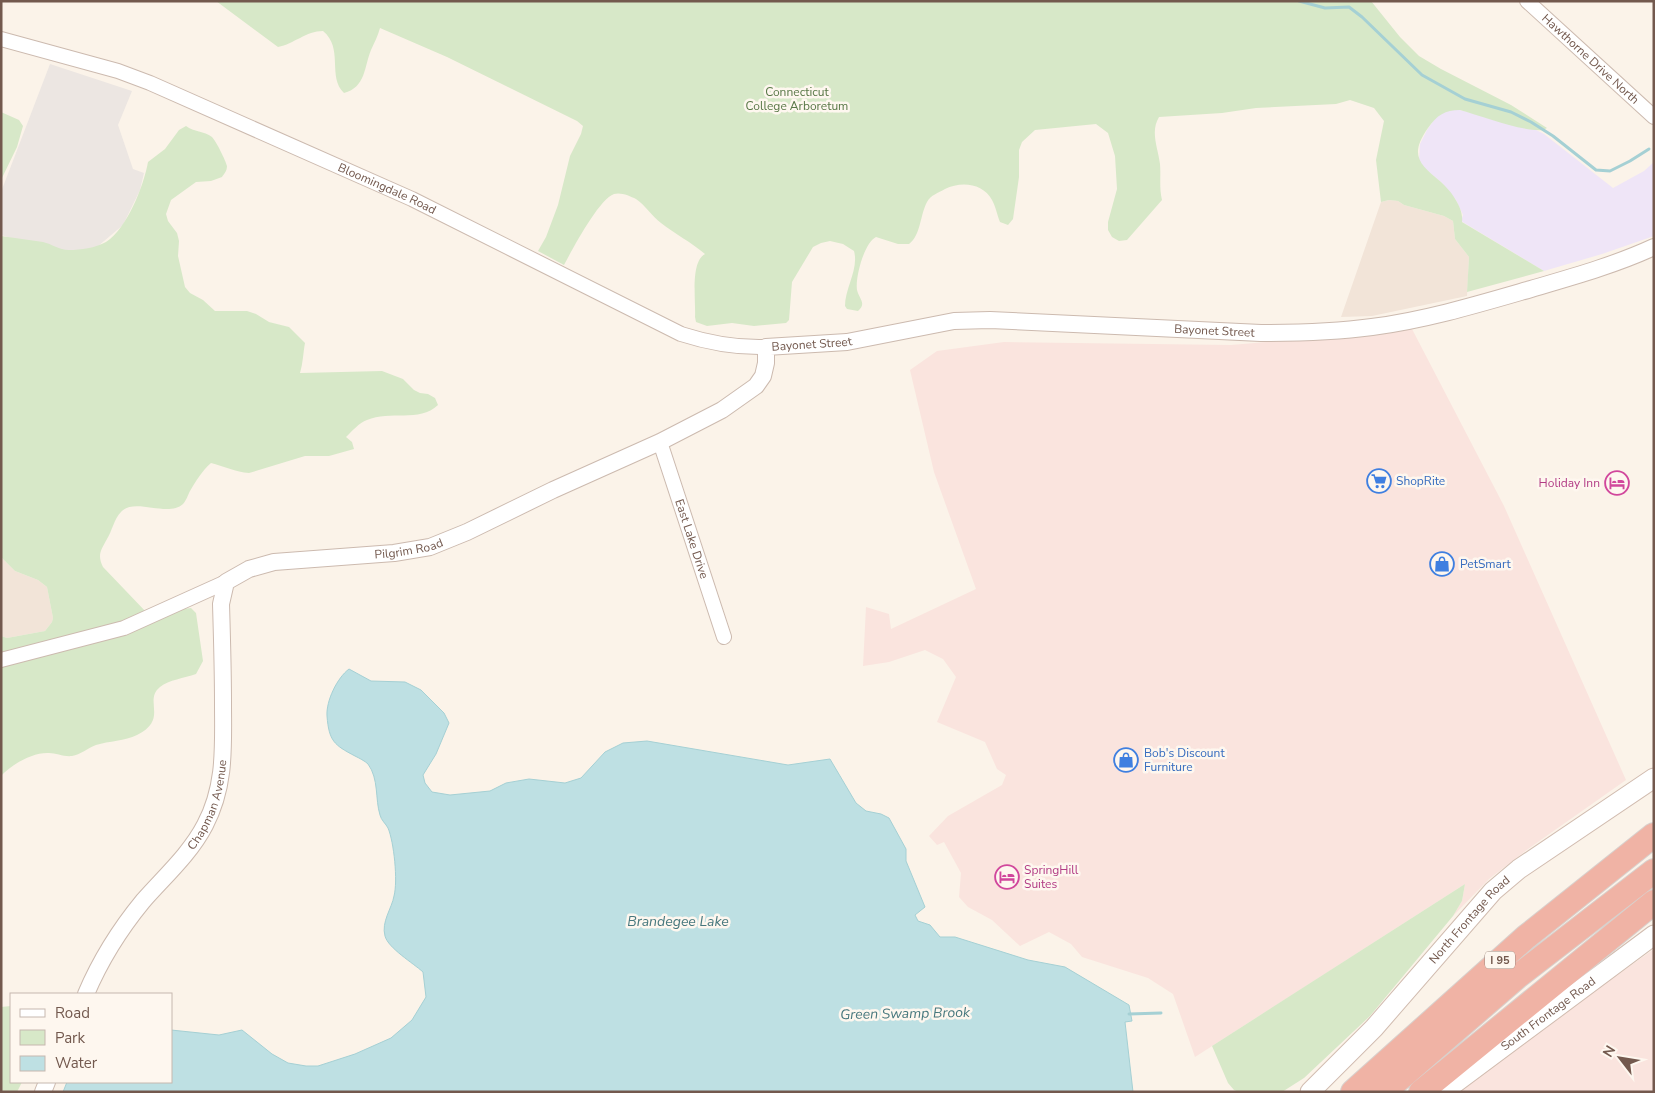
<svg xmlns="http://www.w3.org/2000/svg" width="1655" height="1093" viewBox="0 0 1655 1093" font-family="'Nunito Sans',sans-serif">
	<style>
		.residential { fill: #f2e4d8 }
		.commercial { fill: #fae4de }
		.industrial { fill: #ece6e2 }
		.education { fill: #efe5f7 }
		.green { fill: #d7e8c8 }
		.water { fill: #bee0e3; stroke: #a5d0d4 }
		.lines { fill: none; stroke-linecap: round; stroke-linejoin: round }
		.stream { stroke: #a5d0d4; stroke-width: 3 }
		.minor-casing { stroke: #ccbaaf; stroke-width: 16 }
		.tertiary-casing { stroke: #ccbaaf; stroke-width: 18 }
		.secondary-casing { stroke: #d1bcb0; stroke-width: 21 }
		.motorway-casing { stroke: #d8d1cd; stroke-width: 26 }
		.minor { stroke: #fff; stroke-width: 14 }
		.tertiary { stroke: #fff; stroke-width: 16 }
		.secondary { stroke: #fff; stroke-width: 19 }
		.motorway { stroke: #f0b3a5; stroke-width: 24 }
		.labels { text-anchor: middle; stroke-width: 5; stroke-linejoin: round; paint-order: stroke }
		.shield { fill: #fef7ef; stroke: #9d887e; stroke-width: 1 }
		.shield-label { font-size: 11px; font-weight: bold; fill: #73594e }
		.street-label { font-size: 12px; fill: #73594e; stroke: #fef7ef }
		.park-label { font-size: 12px; fill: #597847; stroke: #fef7ef }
		.shop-label { font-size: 12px; fill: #366cbe; stroke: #fef7ef; text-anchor: start }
		.hotel-label { font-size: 12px; fill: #b23c85; stroke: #fef7ef; text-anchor: end }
		.water-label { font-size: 14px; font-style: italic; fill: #47787e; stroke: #fef7ef }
	</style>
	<rect width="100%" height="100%" fill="#fbf3e9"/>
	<!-- residential -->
	<path class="residential" d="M1389,200l9,1 6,4 40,11 9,5 2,18 14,18 -2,39 -95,20 -31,1 40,-115z
		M1,557l14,14 23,9 9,7 6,31 -1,4 -7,9 -38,7 -6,-2z"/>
	<!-- commercial -->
	<path class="commercial" d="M1412,329l92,177 122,274 -98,69 -39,30 -36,37 9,-15 3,-17 -270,173 -22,-63 -25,-16 -66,-21 -11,-13 -22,-12 -29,14 -28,-26 -24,-13 -9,-10 2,-24 -17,-31 -7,3 -8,-9 19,-20 54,-31 4,-10 -9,-6 -12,-27 -48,-20 19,-45 -13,-18 -18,-9 -36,12 -26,4 3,-59 23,7 2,15 85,-40 -42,-117 -24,-102 27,-19 67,-9 227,3z
		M1654,949v143h-199l54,-40z"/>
	<!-- industrial -->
	<path class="industrial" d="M50,64l82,27 -14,34 15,44 11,4 -4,17 -17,35 -32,27 -39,-2 -51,-15v-43z"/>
	<!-- education -->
	<path class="education" d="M1452,110h8l16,4 21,7 37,8 10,5 69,54 31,-17 10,-9v74l-52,18 -58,17 -83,-50 2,-6 -7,-15 -14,-17 -19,-16 -4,-6 1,-17 7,-14 9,-13 7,-5z"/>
	<!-- green -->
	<path class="green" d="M216,1h1155l29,36 19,19 22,13 70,36 36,23 -4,2c-21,2 -61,-14 -83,-20 -15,0 -23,5 -32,18 -19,27 -9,36 13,54 10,9 23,26 21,40l82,49 -77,21 2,-35 -14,-18 -2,-18 -9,-5 -40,-11 -6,-4 -9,-1 -8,2 -5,-42 8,-39 -10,-13 -24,-8 -14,4 -80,4 -34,5 -63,4c-9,15 -1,31 1,47 1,12 -1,24 2,36l-35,40 -8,1 -7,-4 -4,-7v-8l9,-33 -2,-33 -7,-23 -12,-9 -61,6 -13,12 -3,8v27l-6,42 -5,6 -8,-3c-3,-7 -4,-15 -8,-22 -9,-17 -31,-19 -47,-11 -7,4 -14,6 -18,13 -7,13 -6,33 -18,42h-11l-22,-7c-12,6 -21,41 -19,53 2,9 10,13 1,21l-11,-2 -2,-3c0,-18 14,-37 9,-55l-11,-7 -13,-3 -9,2 -8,4 -21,35 -3,38 -3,3 -32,3 -22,-3 -25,3 -11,-4 -1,-5c1,-16 -5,-55 10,-63 -14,-12 -30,-20 -44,-31 -9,-7 -16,-18 -25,-24 -6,-3 -15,-7 -22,-5 -15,5 -42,56 -50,71l-26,-14 8,-14 12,-32 12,-49 11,-22 2,-8 -6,-5 -130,-64 -67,-29c-2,8 -6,15 -9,22 -7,17 -5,37 -27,43 -17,-16 0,-45 -21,-62 -17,0 -29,13 -45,16z
		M1,112l18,8 4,6 -6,21 -16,33z
		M186,126c8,6 18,5 26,11 4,4 14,24 15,29 0,5 -3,8 -5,11l-11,4 -15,1 -25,18 -5,14 2,7 9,12 2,8 -1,15 7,31 5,6 13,7 12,11h32l9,3 13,8 20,5 16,16c-2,11 -2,20 -5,30l82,-2 21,8 11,11 6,3 8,1 7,4 3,7c-19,18 -48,5 -71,15 -8,3 -15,11 -21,17l6,5 2,7 -25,7h-24l-56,17c-13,-1 -26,-7 -38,-10 -9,8 -15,18 -21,28 -2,4 -4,10 -7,13 -15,14 -49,-7 -62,8 -7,7 -9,19 -14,27 -6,11 -10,16 -4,28l44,46 44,-5 5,5 7,48 -7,13c-12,4 -27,6 -36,13 -17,14 9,32 -23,48 -12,6 -28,6 -41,10 -8,3 -16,10 -24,11 -8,1 -16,-3 -23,-3 -16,-1 -37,11 -48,23v-140l6,2 38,-7 7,-9 1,-4 -6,-31 -9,-7 -23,-9 -14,-14v-321c14,2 28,4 42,6 9,2 16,8 26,8 12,0 26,-2 37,-8 21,-13 38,-57 42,-80l17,-13 14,-19z
		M1465,884l-3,17 -9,15 -83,100 -66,62 -22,14h-43l-5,-2 -6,-7 -16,-37z
		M11,1006v76h11l-5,10h-16v-85z"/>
	<!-- water -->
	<path class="water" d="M349,669l22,12 34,1 16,8 23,23 5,10 -13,31 -13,21 2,8 7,9 18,3 40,-4 16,-8 23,-4 36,4 16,-5 24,-26 18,-9 24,-2 141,24 42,-6 26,44 10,8 15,3 8,4 17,31v12l19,46 -10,8 3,6 12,4 10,12h15l73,23 37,7 64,38 3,16 -7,1 8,70h-1070l4,-10h104v-52l48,5 23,-5 30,24 16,9 18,3h12l37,-12 36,-16 21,-18 14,-23 -3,-25c-10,-9 -35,-24 -38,-36 -4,-14 7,-28 9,-40 4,-15 0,-54 -6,-68 -2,-4 -7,-8 -8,-13 -5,-16 -1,-36 -12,-51 -3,-3 -9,-6 -13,-8 -21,-11 -26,-15 -28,-40 -1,-15 10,-38 22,-47z"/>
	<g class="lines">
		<!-- stream -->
		<path class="stream" d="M1299,1l26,7 24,-1 13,10 60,58 43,24 46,13 20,10 22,14 43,34 14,1 20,-10 19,-12
			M1129,1014l32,-1"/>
		<!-- minor casing -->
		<g class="minor-casing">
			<g id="minor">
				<path id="s1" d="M1527,1l127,116"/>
				<path id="s2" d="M1,39l117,32 32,12 262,116 269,135c28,9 55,14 85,13"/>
				<path id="s3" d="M660,442l64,195"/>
				<path d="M1,660l123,-32 102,-46"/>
			</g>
		</g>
		<!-- tertiary casing -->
		<g class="tertiary-casing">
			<g id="tertiary">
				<path id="s4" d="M86,994c14,-33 34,-65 57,-93 21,-24 47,-47 62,-76 21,-40 18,-79 18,-122 0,-33 -1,-66 -2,-99l5,-22 23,-13 25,-7 120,-9 36,-6 37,-15 86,-42 107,-48 62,-32 34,-24 7,-10 3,-13v-16l81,-5 107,-21 36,-1 271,13c37,0 74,-1 111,-6 54,-7 107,-23 159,-38 41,-12 84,-24 123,-42"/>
				<path d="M43,1092l4,-10"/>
			</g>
		</g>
		<!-- secondary casing -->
		<g class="secondary-casing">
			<g id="secondary">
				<path id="s5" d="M1310,1092l64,-64 119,-137 26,-22 135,-91"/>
				<path id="s6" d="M1443,1092l211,-157"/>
			</g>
		</g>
		<!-- motorway casing -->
		<g class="motorway-casing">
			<path id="motorway" d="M1353,1092l173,-155 128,-102
				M1384,1092l134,-116 136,-105
				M1421,1092l233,-190"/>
		</g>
		<!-- minor -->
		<use href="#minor" class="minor"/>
		<!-- tertiary -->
		<use href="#tertiary" class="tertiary"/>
		<!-- secondary -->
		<use href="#secondary" class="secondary"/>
		<!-- motorway -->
		<use href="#motorway" class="motorway"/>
	</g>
	<!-- icons -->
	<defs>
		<g id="supermarket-ring" transform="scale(1.25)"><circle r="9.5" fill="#fef7ef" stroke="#3f7fe0" stroke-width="1.5"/><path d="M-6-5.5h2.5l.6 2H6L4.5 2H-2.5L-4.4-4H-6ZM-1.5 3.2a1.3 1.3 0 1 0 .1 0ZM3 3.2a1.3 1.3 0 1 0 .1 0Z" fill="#3f7fe0"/></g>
		<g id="hotel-ring" transform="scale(1.25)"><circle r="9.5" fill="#fef7ef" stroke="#d1479c" stroke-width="1.5"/><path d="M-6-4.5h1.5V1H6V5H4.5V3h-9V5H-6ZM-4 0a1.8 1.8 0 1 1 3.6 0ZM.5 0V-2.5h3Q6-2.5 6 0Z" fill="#d1479c"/></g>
		<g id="shop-ring" transform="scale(1.25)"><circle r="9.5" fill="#fef7ef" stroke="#3f7fe0" stroke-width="1.5"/><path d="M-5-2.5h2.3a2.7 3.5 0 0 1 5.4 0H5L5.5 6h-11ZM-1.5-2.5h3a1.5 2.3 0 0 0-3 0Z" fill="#3f7fe0"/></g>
	</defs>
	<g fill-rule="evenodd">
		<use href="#supermarket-ring" x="1379" y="481"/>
		<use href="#hotel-ring" x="1617" y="483"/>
		<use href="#shop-ring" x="1442" y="564"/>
		<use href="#shop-ring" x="1126" y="760"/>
		<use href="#hotel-ring" x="1007" y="877"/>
	</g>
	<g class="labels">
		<!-- shield labels -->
		<rect class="shield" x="1485" y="951.5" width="30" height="17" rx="4"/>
		<g class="shield-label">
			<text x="1500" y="964">I 95</text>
		</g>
		<!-- street labels -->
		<g class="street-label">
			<text dy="4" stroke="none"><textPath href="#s1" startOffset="86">Hawthorne Drive North</textPath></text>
			<text dy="4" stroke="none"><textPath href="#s2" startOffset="415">Bloomingdale Road</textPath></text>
			<text dy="4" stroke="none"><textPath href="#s4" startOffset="1520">Bayonet Street</textPath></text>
			<text dy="4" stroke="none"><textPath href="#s4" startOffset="1115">Bayonet Street</textPath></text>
			<text dy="4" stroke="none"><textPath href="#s3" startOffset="102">East Lake Drive</textPath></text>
			<text dy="4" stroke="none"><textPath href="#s4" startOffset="642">Pilgrim Road</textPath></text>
			<text dy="4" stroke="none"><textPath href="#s4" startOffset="228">Chapman Avenue</textPath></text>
			<text dy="4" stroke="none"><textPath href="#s5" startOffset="235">North Frontage Road</textPath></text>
			<text dy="4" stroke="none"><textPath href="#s6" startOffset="131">South Frontage Road</textPath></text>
		</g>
		<!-- park labels -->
		<g class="park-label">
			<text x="797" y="96">Connecticut<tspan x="797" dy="14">College Arboretum</tspan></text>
		</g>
		<!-- shop labels -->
		<g class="shop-label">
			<text x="1396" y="485">ShopRite</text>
			<text x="1460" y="568">PetSmart</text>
			<text x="1144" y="757">Bob's Discount<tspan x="1144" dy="14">Furniture</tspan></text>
		</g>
		<!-- hotel labels -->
		<g class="hotel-label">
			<text x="1600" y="487">Holiday Inn</text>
			<text x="1024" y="874" text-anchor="start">SpringHill<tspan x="1024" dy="14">Suites</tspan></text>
		</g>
		<!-- water labels -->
		<g class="water-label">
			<text x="678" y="926">Brandegee Lake</text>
			<text transform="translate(905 1013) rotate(-1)" y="5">Green Swamp Brook</text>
		</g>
	</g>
	<!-- border -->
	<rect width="1655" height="1093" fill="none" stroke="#73594e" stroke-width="5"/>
	<!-- legend -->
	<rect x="10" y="993" width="162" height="90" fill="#fef7ef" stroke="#c6b8af"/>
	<rect x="20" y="1009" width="25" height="8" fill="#ffffff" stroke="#c6b8af"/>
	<text x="55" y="1018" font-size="15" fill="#73594e">Road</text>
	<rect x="20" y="1030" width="25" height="15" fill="#d7e8c8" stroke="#c6b8af"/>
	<text x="55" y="1043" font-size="15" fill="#73594e">Park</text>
	<rect x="20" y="1056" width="25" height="15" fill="#bee0e3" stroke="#c6b8af"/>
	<text x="55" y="1068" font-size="15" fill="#73594e">Water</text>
	<!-- north arrow -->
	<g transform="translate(1620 1058) rotate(301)" stroke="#fef7ef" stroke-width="4" paint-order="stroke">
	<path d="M0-4L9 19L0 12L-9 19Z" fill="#73594e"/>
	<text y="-8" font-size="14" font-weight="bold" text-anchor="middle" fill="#73594e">N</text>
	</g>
</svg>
